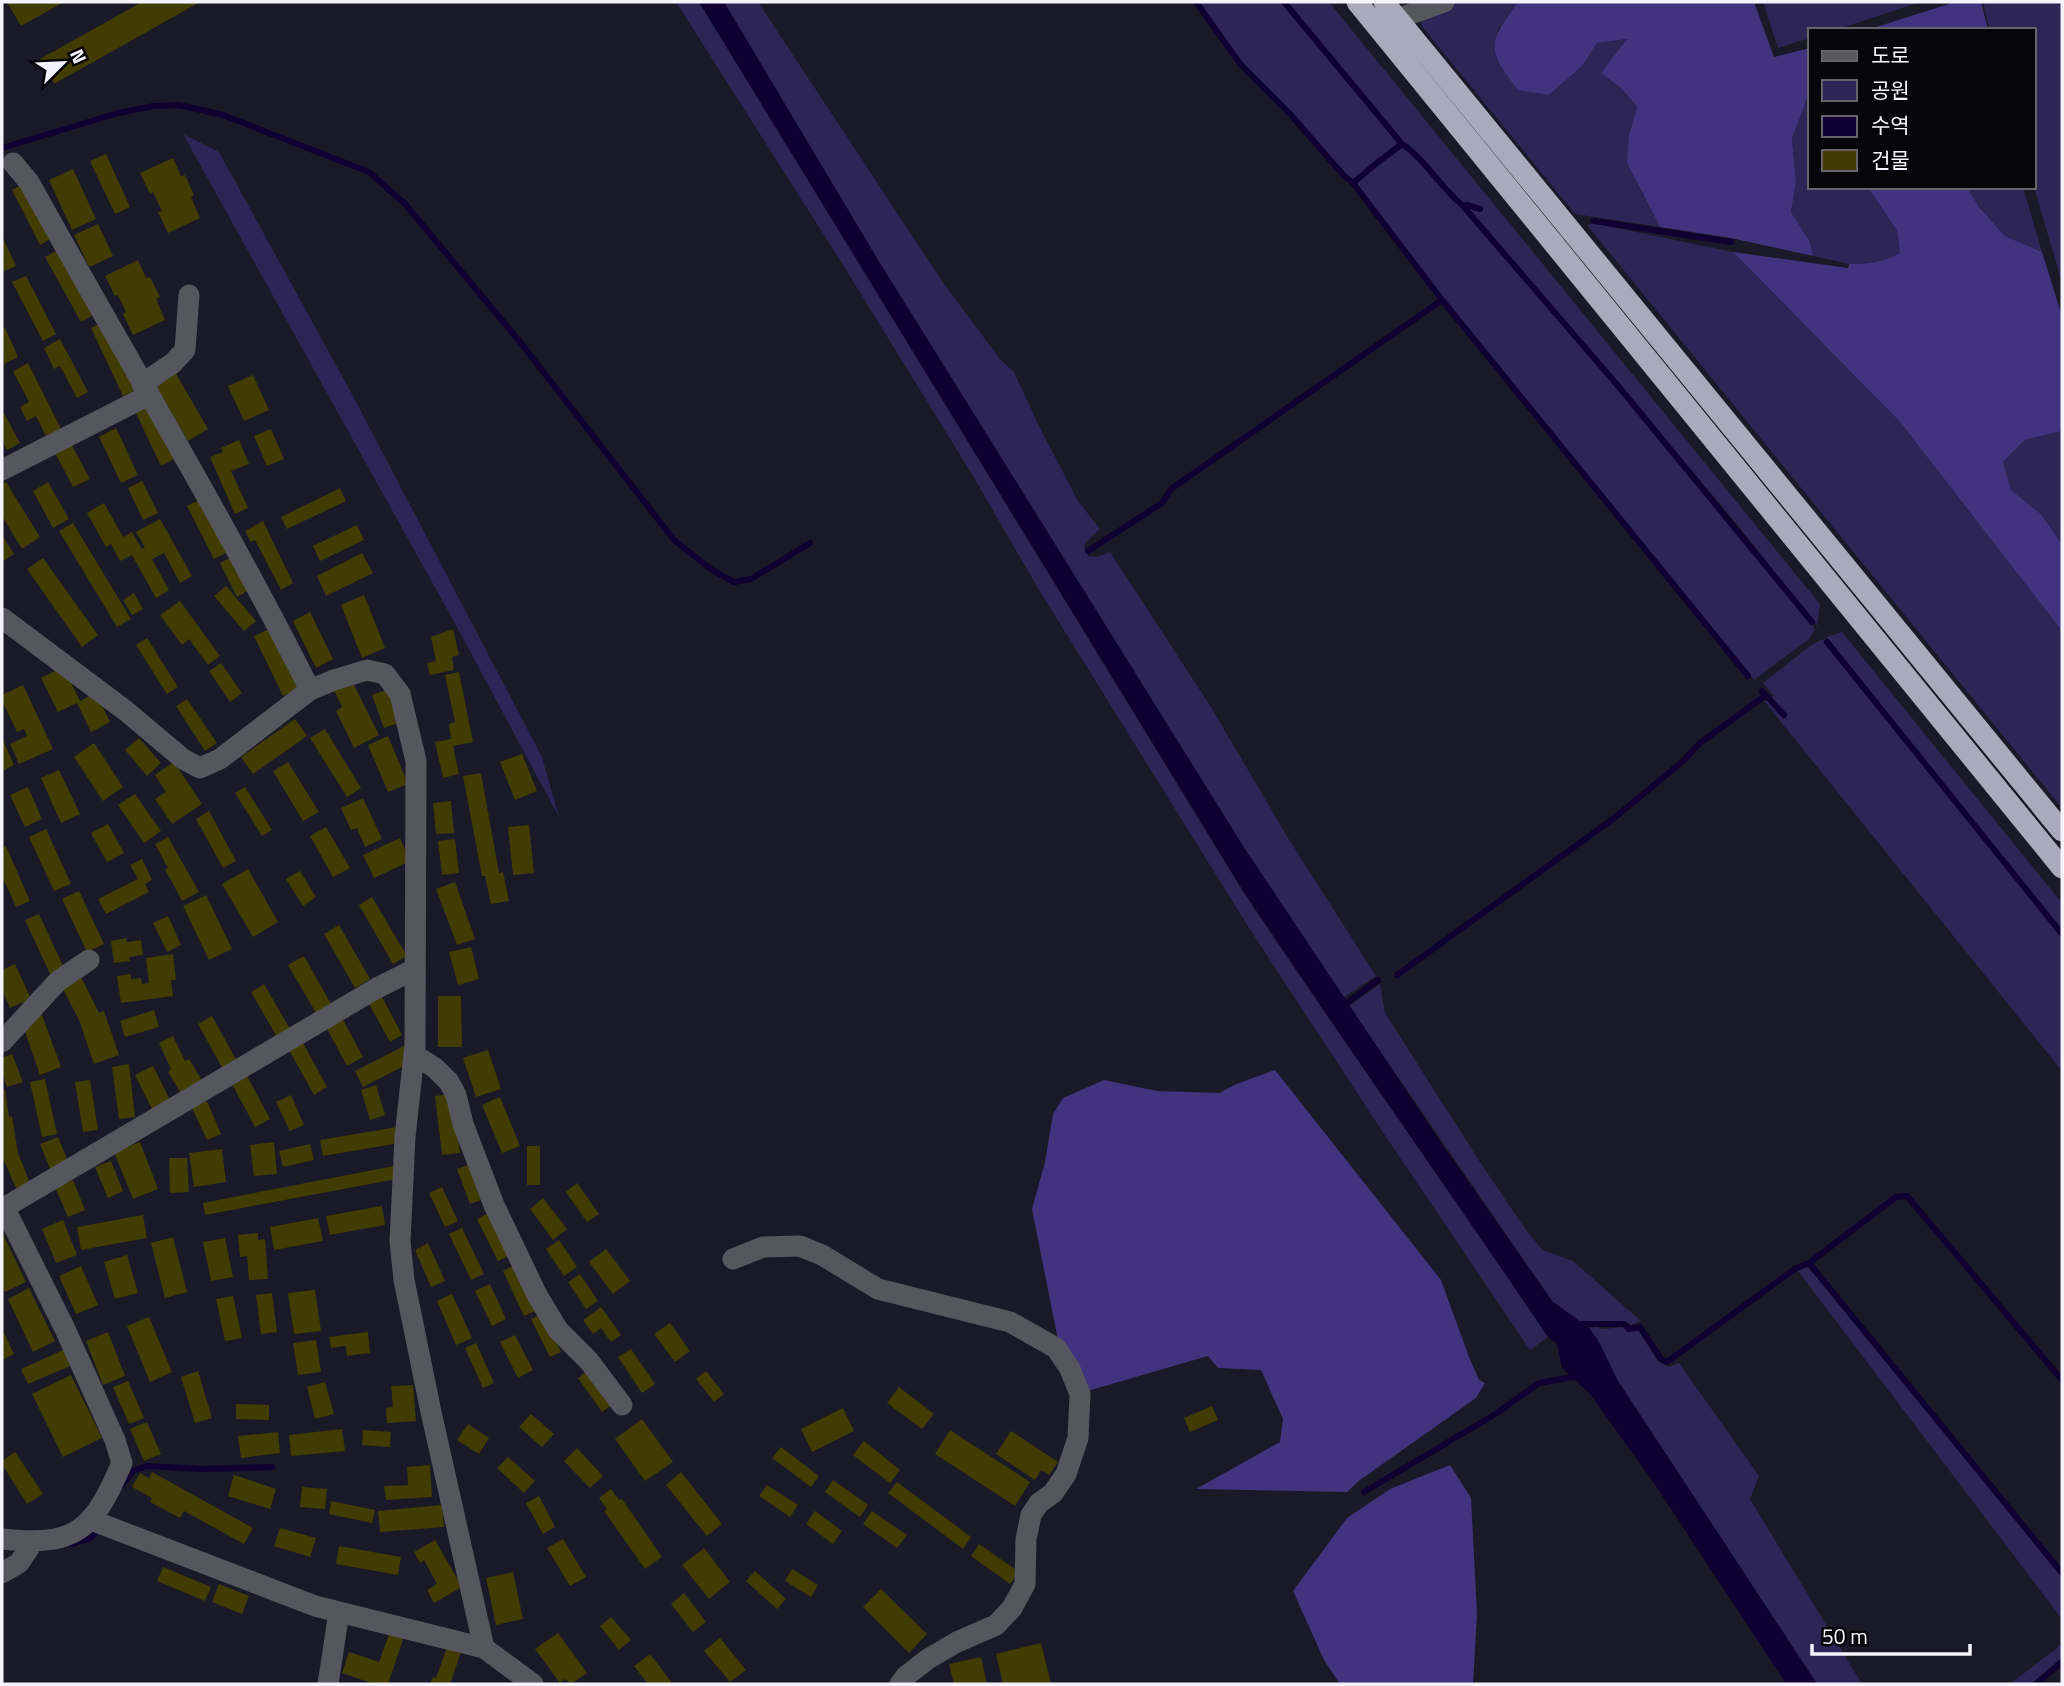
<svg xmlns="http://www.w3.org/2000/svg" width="2064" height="1686" viewBox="0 0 2064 1686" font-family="'Titillium Web','Noto Sans KR',sans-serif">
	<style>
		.green { fill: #2c2555 }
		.forest { fill: #41337e }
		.water { fill: #0e0031 }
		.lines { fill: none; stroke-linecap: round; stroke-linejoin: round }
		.stream { stroke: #0e0031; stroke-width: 6 }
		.building { fill: #413c02 }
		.minor { stroke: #56565e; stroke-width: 21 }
		.highway { stroke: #abaabd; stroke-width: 21 }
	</style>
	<rect width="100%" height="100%" fill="#1a1927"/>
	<!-- green -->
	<path class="green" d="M676,2h23l543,888c100,150 205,297 306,447l-18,13 -146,-216 -135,-206 -210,-338 -66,-114 -130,-211z
		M724,2h34l186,282 56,75 14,13 25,54 39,75 22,28 -14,13 -2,6 4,8 8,1 14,-5 101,155 77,131 88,138 -33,22 -100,-152 -365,-586z
		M1198,2h83l118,142 -47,36 -60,-67 -49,-50z
		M1287,2h42l491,602 -3,22 -77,-98 -119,-142 -155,-178 16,3v-4c-7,-2 -16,-3 -22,-6 -22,-12 -33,-44 -56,-57z
		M1458,2h60l-21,29 86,34 14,-22 31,-4 -27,34 21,16 15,18 -8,28 9,50 22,42 -85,-13 -152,-186 -3,-8 4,-7z
		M1763,2h158l-86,28h-25v8l-32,10z
		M1983,2h79v281l-28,-96v-157h-45z
		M1810,95v92h58l29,44 3,22 -25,12 -26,-1 -36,-8 -3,-14 -19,-30 5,-30 -4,-43 16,-43z
		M183,134l36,18 134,244 189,361 17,60 -107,-199z
		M1404,147l6,5 41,47 11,8 99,112 254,310 -6,10 -55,41 -310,-382 -88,-114 23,-21z
		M1967,187h56l19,65 -37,-16 -26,-29z
		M1593,223l140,29 167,170 162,209v177l-475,-583z
		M2062,431v113l-21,-30 -30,-24 -8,-28 22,-22z
		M1842,632l220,271v27l-236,-293z
		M1823,639l239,297v135l-297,-369 9,-6 -11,-13 48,-38z
		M1380,984l5,29 95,149 48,71 15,17 30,11 68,60 -10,4 -6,-4 -23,3 -23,-3 -27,-20 -203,-295z
		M1808,1267l254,310v42l-264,-348z
		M1596,1327l8,2 19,-2 5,5 10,-2 20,31 10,6 11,-4 80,113 -9,23 112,185h-45l-199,-303 -29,-53z
		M2062,1644v13l-31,27h-21z"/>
	<!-- forest -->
	<path class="forest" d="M1518,2h236l20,55 36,-9v47l-2,1 -16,43 4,43 -5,30 19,30 3,14 -82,-18 -71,-11 -33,-64 2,-28 8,-28 -15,-18 -21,-16 26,-34 -30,4 -14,22 -34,30 -31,-5c-31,-41 -31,-46 0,-88z
		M1955,2h26l7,28h-121z
		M1868,187h99l12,20 26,29 37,16 20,64v115l-37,9 -22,22 8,28 30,24 21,30v87l-162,-209 -167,-170 115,16 1,-4c22,0 31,-1 51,-11l-3,-22z
		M1275,1070l166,210 28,77 10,23 6,3 -9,15 -116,82 -13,12 -151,-3 84,-47 3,-23 -22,-49 -43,-2 -10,-12 -124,36 -25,-47 -27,-136 13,-47 8,-48 10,-16 41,-18 53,11 63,2 14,-8z
		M1450,1465l21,33 6,116 -4,70h-133l-16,-24 -31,-69 54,-73 43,-29z"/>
	<!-- water -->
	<path class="water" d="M699,2h25l154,258 365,586 193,289 116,166 37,27 9,12 20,41 199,303h-31l-132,-201 -64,-89 -28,-26 -5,-24 -9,-7c-101,-150 -206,-297 -306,-448z"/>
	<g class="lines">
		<!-- stream -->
		<path class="stream" d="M1196,2l45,63 50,50 53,61 9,7 89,117 306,376
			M1284,2l118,142c24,16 39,44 61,62l156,181 193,235
			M2,148l116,-35 36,-7 25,-1 44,10 146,57 36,32 115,138 154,198 38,30 22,12 17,-3 59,-36
			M1353,183l25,-21 24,-18
			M1463,206l5,-1 12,4
			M1594,221l137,21
			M1088,551l74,-48 9,-14 271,-189
			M1827,642l235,292
			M1762,691l22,24
			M1397,975l216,-156 69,-57 18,-19 66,-48
			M1340,1008l38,-28
			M1809,1263l253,310
			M1578,1324h46l5,5 11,-2 21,32 6,3 129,-94 13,-5 87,-66 11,-1 155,184
			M122,1485l11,-14 14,-5 57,3 68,-2
			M1364,1492l133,-79 42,-30 39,-7
			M70,1544l19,-5 10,-11
			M2036,1684l26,-22"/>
	</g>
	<!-- building -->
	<path class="building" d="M7,2h57l-43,24z
		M142,2h58l-146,82 -14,-25z
		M106,154l24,53 -15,7 -25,-53z
		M173,158l8,18 4,-1 9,20 -3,2 9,21 -32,15 -10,-21 4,-1 -9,-19 -3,2 -10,-21z
		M73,169l23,50 -24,11 -23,-50z
		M25,183l29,54 -14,8 -28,-55z
		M98,224l15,32 -24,11 -15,-32z
		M2,236l14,30 -14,6z
		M60,249l35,65 -14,8 -36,-65z
		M138,260l8,18 4,-1 10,20 -4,2 9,21 -32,15 -10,-21 3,-2 -8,-17 -3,1 -10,-20z
		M26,276l30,58 -13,7 -31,-59z
		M103,322l32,68 -12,6 -32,-68z
		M5,328l13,29 -14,7 -2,-35z
		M60,339l28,53 -11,6 -17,-32 -6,3 -10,-21z
		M28,363l33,66 -15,7 -10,-20 -9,5 -7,-14 9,-5 -16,-31z
		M175,372l33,57 -20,12 -33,-57z
		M253,375l16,35 -25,11 -16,-35z
		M146,402l32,55 -17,9 -27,-57z
		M2,410l18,33 -13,7 -5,-10z
		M116,428l22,47 -17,8 -22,-46z
		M271,429l13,30 -17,7 -13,-30z
		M239,440l10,24 -18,7 17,37 -13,6 -25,-57 13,-5 -2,-4z
		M70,442l20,37 -17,8 -19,-36z
		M142,481l16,32 -15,7 -15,-32z
		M6,482l34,55 -18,12 -20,-33v-31z
		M48,482l21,37 -16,9 -20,-37z
		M340,488l6,13 -59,28 -6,-12z
		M201,499l27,53 -14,7 -27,-53z
		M104,503l19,34 9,-5 10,17 3,-2 -9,-15 24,-13 32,57 -12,7 -16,-30 -12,6 17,31 -13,8 -24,-43 -12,6 -9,-17 -5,3 -19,-34z
		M263,521l30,62 -12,7 -26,-50 -4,2 -6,-11z
		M73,523l58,96 -14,8 -58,-96z
		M357,525l7,15 -44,21 -7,-15z
		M2,535l12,19 -12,8z
		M362,553l11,20 -47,23 -9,-20z
		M231,557l18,33 -12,7 -17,-34z
		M43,558l55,77 -16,12 -55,-78z
		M226,586l30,35 -12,10 -30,-35z
		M134,593l9,16 -11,6 -9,-15z
		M364,595l21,53 -23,10 -21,-53z
		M180,601l40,55 -12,9 -19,-26 -7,6 -22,-30z
		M310,612l23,47 -17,9 -23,-47z
		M269,629l29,60 -15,7 -29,-60z
		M453,629l6,26 -7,2 2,13 -24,5 -3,-12 9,-2 -5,-24z
		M147,638l31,49 -11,7 -31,-49z
		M221,663l21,30 -12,9 -21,-31z
		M63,667l17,34 16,-8 14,29 -19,10 -14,-29 -19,9 -17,-34z
		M459,672l14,70 -20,4 6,28 -16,4 -8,-36 16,-3 -2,-15 6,-2 -10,-47z
		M351,679l28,56 -25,13 -18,-37 6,-4 -9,-19z
		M23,685l30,64 -34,15 -9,-20 17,-8 -3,-7 -7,3 -15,-32v-5z
		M389,689l12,33 -17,6 -12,-33z
		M187,699l30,44 -12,8 -29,-45z
		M295,719l12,17 -54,38 -12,-17z
		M325,729l36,59 -14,9 -37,-59z
		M388,736l20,48 -20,8 -20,-47z
		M2,738l12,27 -12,6z
		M139,738l22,25 -14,13 -22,-26z
		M94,743l29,44 -20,14 -29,-44z
		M522,754l15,37 -22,9 -15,-38z
		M174,762l28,42 -30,20 -17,-25 11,-7 -11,-17z
		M288,762l31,50 -16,9 -30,-50z
		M59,770l21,44 -19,9 -20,-45z
		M481,773l18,100 4,-1 6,29 -18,3 -6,-28h-3l-19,-100z
		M28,787l14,32 -17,8 -15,-32z
		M245,787l27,43 -10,6 -27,-43z
		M135,794l26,37 -17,12 -26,-38z
		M363,798l19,41 -17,8 -8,-19 -6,2 -10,-22z
		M451,801l3,32 -18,1 -3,-31z
		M209,811l27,50 -13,7 -27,-49z
		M108,824l16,29 -17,9 -16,-29z
		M529,825l5,48 -21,2 -5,-48z
		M326,827l24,41 -17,9 -23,-41z
		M46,829l25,55 -17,7 -25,-54z
		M168,837l31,55 -17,9 -17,-32 3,-1 -13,-24z
		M400,838l10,23 -36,17 -11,-23z
		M455,839l4,34 -17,2 -4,-34z
		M6,846l24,55 -14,6 -14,-31v-28z
		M142,859l10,21 -7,4 4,8 -43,22 -8,-15 40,-20 -8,-14z
		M248,869l30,53 -25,15 -31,-53z
		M300,871l16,26 -13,9 -17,-27z
		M455,882l20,57 -18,6 -21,-56z
		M79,891l25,53 -17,8 -25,-53z
		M206,895l26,54 -23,11 -26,-54z
		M372,897l35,59 -14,8 -34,-59z
		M39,914l26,56 -14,6 -26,-56z
		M168,916l13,29 -14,7 -14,-29z
		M339,925l31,54 -15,9 -31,-54z
		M126,938l1,4 14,-2 2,15 -14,2 1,4 -16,2 -3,-22z
		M471,947l8,32 -21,6 -9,-33z
		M173,954l3,26h-5l2,16 -52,7 -4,-27 14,-2v5l10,-1 1,6 7,-1 -3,-25z
		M304,956l27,48 -15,9 -28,-48z
		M15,964l16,35 -21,9 -8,-18v-20z
		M81,977l18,36 5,-2 15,44 -25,9 -15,-44 -17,-33z
		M264,984l26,45 -13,8 -26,-45z
		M380,993l22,42 -12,7 -23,-42z
		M438,996h23l1,51h-24z
		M154,1010l5,17 -34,10 -5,-16z
		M42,1015l19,52 -21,8 -18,-52z
		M212,1016l26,47 -14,8 -26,-47z
		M341,1016l22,41 -16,9 -22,-41z
		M173,1036l12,25 4,-2 15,25 -21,13 -15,-25 3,-3 -12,-26z
		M302,1041l25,46 -13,8 -26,-47z
		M408,1044l-2,21 -43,22 -8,-16z
		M488,1050l13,39 -25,8 -13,-39z
		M12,1054l11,28 -16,5 -5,-14v-15z
		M129,1064l6,53 -16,2 -7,-52z
		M153,1066l19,38 -18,9 -19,-38z
		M246,1074l24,45 -15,8 -24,-45z
		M45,1079l12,55 -15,3 -12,-55z
		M90,1080l8,50 -15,2 -8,-50z
		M376,1085l9,30 -15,5 -9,-30z
		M2,1090h3l4,27 3,-1 6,37 12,30 -14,5 -14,-32z
		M452,1094l8,59 -18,2 -7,-59z
		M291,1095l13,30 -14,6 -14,-29z
		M500,1097l20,49 -18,7 -20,-48z
		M207,1101l14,33 -14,6 -15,-32z
		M397,1127l3,16 -77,13 -3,-16z
		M58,1137l11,27 -18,7 -11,-27z
		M140,1142l18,47 -25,10 -19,-47z
		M274,1142l3,32 -23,2 -4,-31z
		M310,1144l4,16 -31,7 -4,-16z
		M527,1146h13v39h-13z
		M222,1149l4,33 -32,5 -5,-34z
		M169,1158h18l2,34 -19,1z
		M111,1161l12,30 -15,7 -13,-31z
		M474,1163l13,35 -17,6 -13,-35z
		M394,1166l3,13 -192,36 -2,-12z
		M73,1180l12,30 -17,7 -13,-30z
		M577,1183l22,31 -12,8 -21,-30z
		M442,1187l16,34 -13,6 -16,-34z
		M543,1198l24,31 -14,11 -23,-31z
		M382,1206l3,19 -55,10 -4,-19z
		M492,1211l21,43 -15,7 -21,-42z
		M143,1215l4,23 -66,12 -4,-23z
		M318,1218l5,23 -49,9 -4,-23z
		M63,1220l14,35 -21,8 -14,-34z
		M462,1228l22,46 -13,6 -22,-46z
		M2,1232l24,50 -21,10 -3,-6z
		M258,1233v7l7,-1 3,40 -19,1 -2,-24 -7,1 -2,-22z
		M173,1237l14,55 -22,6 -14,-55z
		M225,1238l8,39 -22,4 -8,-39z
		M559,1240l18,27 -13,9 -18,-27z
		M428,1243l17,38 -14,6 -16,-37z
		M606,1249l24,32 -17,13 -24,-32z
		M127,1255l11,38 -23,6 -11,-37z
		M517,1264l21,46 -14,6 -21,-45z
		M81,1266l17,39 -22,9 -17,-38z
		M580,1274l18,27 -12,8 -18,-27z
		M490,1284l16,35 -14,7 -17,-35z
		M29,1288l26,53 -22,11 -25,-53z
		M315,1290l6,41 -27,3 -6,-41z
		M272,1293l5,39 -16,2 -5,-39z
		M452,1294l20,44 -16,7 -19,-44z
		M233,1296l9,42 -17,3 -9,-42z
		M601,1307l20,28 -10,7 -10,-14 -8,6 -10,-14z
		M542,1314l19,38 -11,5 -19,-38z
		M149,1317l23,55 -22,10 -23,-56z
		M670,1323l20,28 -15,11 -21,-28z
		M2,1329l12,25 -12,6z
		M108,1332l17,44 -22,9 -17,-44z
		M368,1332l2,21 -23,3 -1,-10 -15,2 -2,-11z
		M515,1335l18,35 -15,8 -18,-36z
		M316,1340l5,32 -23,3 -5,-32z
		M476,1343l18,40 -11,5 -18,-40z
		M70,1347l7,16 -49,21 -7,-15z
		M631,1349l24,35 -13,9 -24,-36z
		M591,1368l25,34 -14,10 -24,-34z
		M198,1371l14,47 -17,5 -14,-46z
		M706,1371l18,23 -10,8 -18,-23z
		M71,1375l31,63 -39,19 -31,-63z
		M128,1381l16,37 -15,6 -16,-37z
		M325,1382l9,32 -19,5 -8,-32z
		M413,1385l3,36 -29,2 -1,-15 7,-1 -2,-21z
		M899,1387l35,27 -12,15 -35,-26z
		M236,1404l33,1v15l-33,-1z
		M1212,1406l6,14 -28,12 -6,-14z
		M843,1408l11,23 -42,21 -11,-23z
		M531,1414l23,20 -12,13 -23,-20z
		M642,1419l31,43 -28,19 -30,-42z
		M147,1422l14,32 -17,7 -14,-32z
		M468,1424l21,14 -10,16 -22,-14z
		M342,1429l3,22 -54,5 -2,-21z
		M363,1430l28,2 -1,15 -28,-2z
		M950,1430l80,52 -15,24 -80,-52z
		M1011,1431l47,31 -9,13 -8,-5 -6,10 -39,-26z
		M278,1432l2,21 -39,5 -3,-22z
		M864,1441l36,29 -10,13 -37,-28z
		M781,1447l38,29 -8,11 -39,-29z
		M577,1448l26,28 -13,12 -26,-27z
		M15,1452l28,42 -16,10 -25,-40v-3z
		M508,1457l27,24 -11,12 -27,-25z
		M430,1465l2,32 -46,3 -2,-14 24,-1 -1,-18z
		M152,1472l101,56 -9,16 -60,-33 -4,7 -30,-16 2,-4 -20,-11 8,-14 9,5z
		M681,1472l41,52 -15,12 -41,-51z
		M234,1475l42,14 -6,20 -42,-13z
		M833,1480l35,25 -8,12 -35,-25z
		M897,1482l74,55 -8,12 -75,-56z
		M767,1485l31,20 -8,12 -31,-21z
		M302,1487l25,2 -2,20 -25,-2z
		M611,1489l8,11 3,-1 40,58 -17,12 -41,-58 3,-2 -8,-11z
		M539,1496l16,31 -12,7 -17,-31z
		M331,1501l44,9 -3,13 -43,-9z
		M442,1505l2,22 -64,5 -2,-21z
		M815,1511l27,20 -9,13 -27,-20z
		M872,1511l35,24 -10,13 -34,-24z
		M280,1528l36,10 -6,19 -36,-11z
		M563,1539l23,38 -16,9 -23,-38z
		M435,1540l27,47 -28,16 -7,-13 10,-6 -13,-24 -4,3 -6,-11z
		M979,1544l40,28 -9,12 -39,-28z
		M339,1546l62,11 -3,18 -62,-11z
		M704,1548l26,34 -21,17 -27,-34z
		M163,1567l48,20 -6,14 -48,-20z
		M792,1569l26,16 -7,12 -26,-16z
		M755,1571l31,28 -9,10 -31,-28z
		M513,1572l10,47 -27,6 -10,-47z
		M219,1584l30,12 -7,18 -30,-12z
		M881,1589l46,45 -18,19 -46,-46z
		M684,1593l22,29 -13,10 -22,-28z
		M611,1617l20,23 -12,10 -19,-24z
		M391,1629l14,5 -17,50h-14l-32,-11 7,-21 30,10z
		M558,1633l29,40 -16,11 -6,-5 -5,4 -25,-34z
		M720,1638l26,32 -16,12 -26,-31z
		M1041,1643l10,41h-48l-7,-30z
		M447,1647l14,5 -11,32h-20l3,-7 3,1z
		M650,1654l23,30h-25l-14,-18z
		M981,1657l6,27h-33l-5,-20z"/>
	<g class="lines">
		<!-- minor -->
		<path class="minor" d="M1397,19l47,-17
			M13,163l16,19c94,170 194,335 281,508
			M142,384l31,-21 12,-13 4,-55
			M2,470l147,-75
			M2,618l124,93 57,48 17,9 20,-9 90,-69 24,-10 33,-10 18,4 15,20 16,67 -1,284 -10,92 -5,104 4,39 27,132 53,236
			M2,1042l56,-61 31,-21
			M415,1055l20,13 14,14 7,13 7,29 31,81 43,90 21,35 31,31 33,44
			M2,1209l375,-221 38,-19
			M733,1259l30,-12 37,-1 22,9 56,34 132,33 46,26 14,21 10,25 -2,44 -12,36 -13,19 -14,10 -8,12 -5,24 -1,45 -13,24 -16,17 -39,17 -29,17 -22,17 -6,8
			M91,1520l224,86 169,42 49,36
			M2,1539c75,8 91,-9 120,-76l-7,-23 -50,-111 -61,-122
			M2,1573l17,-10 14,-21
			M328,1684l11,-72"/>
		<!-- highway -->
		<path class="highway" d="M1357,2l705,866
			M1384,2l678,829"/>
	</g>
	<!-- border -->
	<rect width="2064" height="1686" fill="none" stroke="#f4f3fe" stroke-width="7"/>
	<!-- legend -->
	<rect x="1808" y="28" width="228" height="161" fill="#06050a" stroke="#65646c" stroke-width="2"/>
	<rect x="1822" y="51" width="35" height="10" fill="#56565e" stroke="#65646c" stroke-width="2"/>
	<text x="1871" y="63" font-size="21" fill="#f4f3fe">도로</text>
	<rect x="1822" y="80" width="35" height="21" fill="#2c2555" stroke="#65646c" stroke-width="2"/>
	<text x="1871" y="98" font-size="21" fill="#f4f3fe">공원</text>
	<rect x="1822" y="116" width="35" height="21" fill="#0e0031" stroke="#65646c" stroke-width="2"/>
	<text x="1871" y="133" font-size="21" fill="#f4f3fe">수역</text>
	<rect x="1822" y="150" width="35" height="21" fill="#413c02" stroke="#65646c" stroke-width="2"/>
	<text x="1871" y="168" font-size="21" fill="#f4f3fe">건물</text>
	<!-- north arrow -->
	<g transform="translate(63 63) rotate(66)" stroke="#06050a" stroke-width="5" paint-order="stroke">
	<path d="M0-5L12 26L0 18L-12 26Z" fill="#f4f3fe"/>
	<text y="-10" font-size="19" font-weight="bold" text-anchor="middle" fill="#f4f3fe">N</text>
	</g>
	<!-- scale -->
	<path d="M1812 1644v10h158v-10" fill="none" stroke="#f4f3fe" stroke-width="3.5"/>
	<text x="1822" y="1644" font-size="21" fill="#f4f3fe" stroke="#06050a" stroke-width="5" paint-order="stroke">50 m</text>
</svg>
